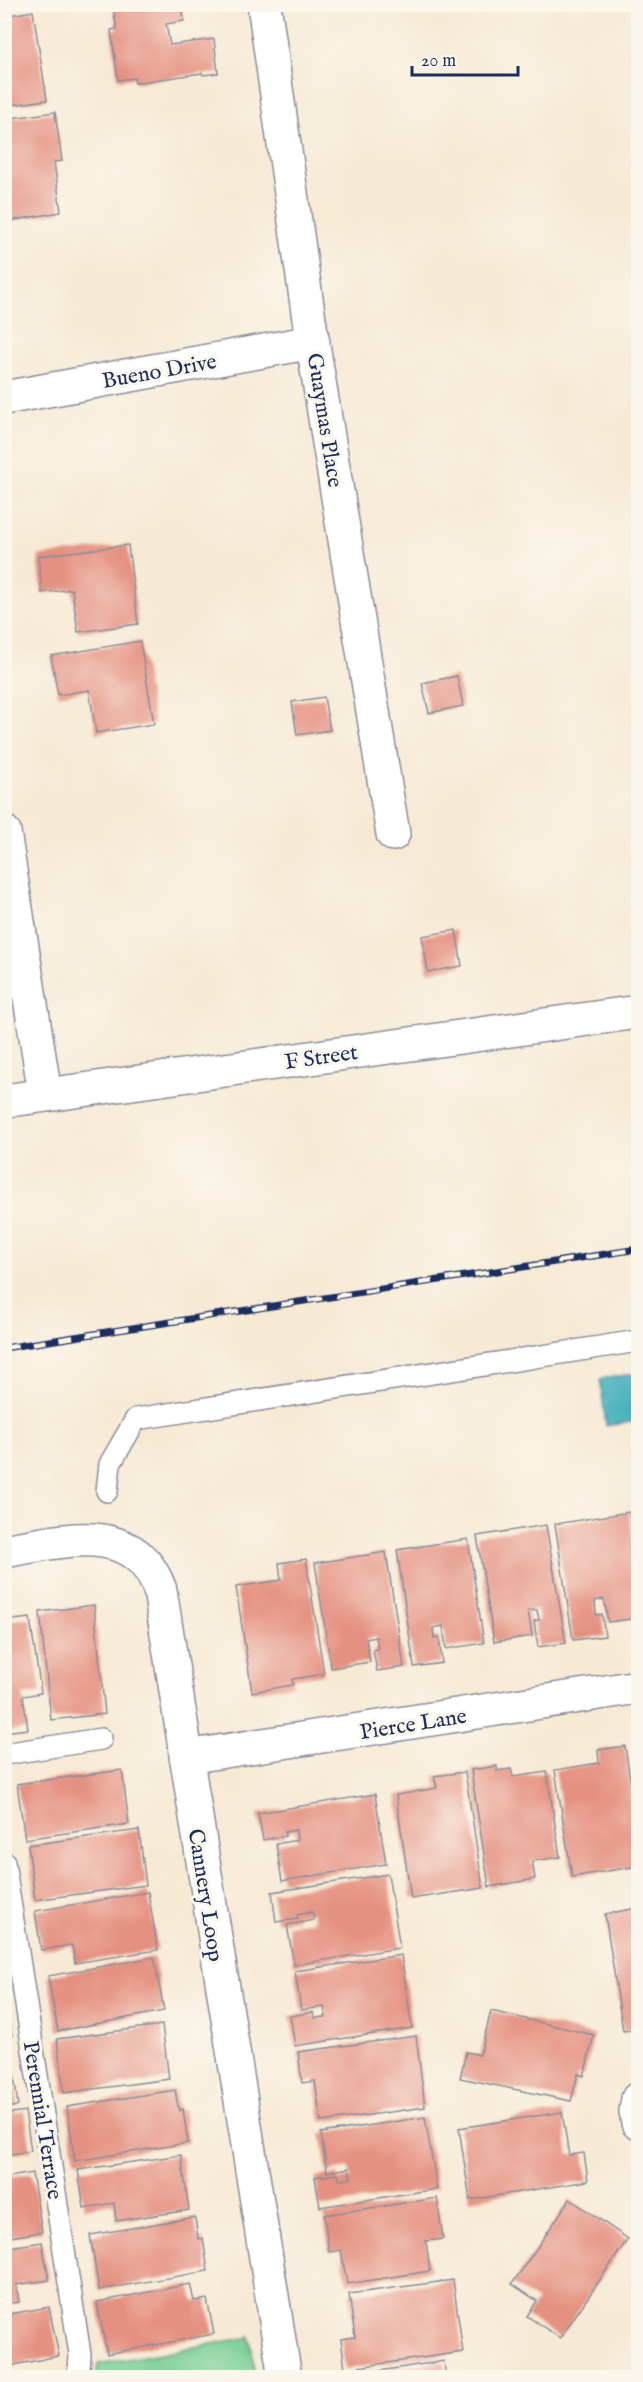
<svg xmlns="http://www.w3.org/2000/svg" width="643" height="2382" viewBox="0 0 643 2382" font-family="'IM FELL English',serif">
	<style>
		.green { fill: #77ce93; stroke: #497e78; stroke-width: 1.5 }
		.water { fill: #3dadb9; stroke: #2c6e8c; stroke-width: 1.5 }
		.building { fill: #e59181 }
		.lines { fill: none; stroke-linecap: round; stroke-linejoin: round }
		.lane-casing { stroke: #898c9a; stroke-width: 24 }
		.street-casing { stroke: #898c9a; stroke-width: 36 }
		.secondary-casing { stroke: #898c9a; stroke-width: 36 }
		.lane { stroke: #fff; stroke-width: 21 }
		.street { stroke: #fff; stroke-width: 33 }
		.secondary { stroke: #fff; stroke-width: 33 }
		.rail-casing { stroke: #1b2f5e; stroke-width: 7 }
		.rail { stroke: #fbf7ec; stroke-width: 4.5; stroke-dasharray: 14; stroke-linecap: butt }
		.labels { text-anchor: middle; stroke-width: 6; stroke-linejoin: round; paint-order: stroke }
		.street-label { font-size: 22px; fill: #1b2f5e; stroke: #fbf7ec }
	</style>
	<rect width="100%" height="100%" fill="#fbf7ec"/>
	<filter id="ink" filterUnits="userSpaceOnUse"><feTurbulence type="fractalNoise" baseFrequency=".0167" numOctaves="2"/><feDisplacementMap in="SourceGraphic" scale="12" xChannelSelector="R" yChannelSelector="G"/><feConvolveMatrix kernelMatrix="1 2 1 2 8 2 1 2 1" color-interpolation-filters="sRGB"/></filter>
	<filter id="wash" filterUnits="userSpaceOnUse"><feTurbulence type="fractalNoise" baseFrequency=".008" numOctaves="4" result="noise"/><feDisplacementMap in="SourceGraphic" scale="24" xChannelSelector="R" yChannelSelector="G"/><feGaussianBlur stdDeviation="1.35" result="paint"/><feColorMatrix in="noise" values="0 0 0 0 0 0 0 0 0 0 0 0 0 0 0 0 0 1.4 0 .05"/><feComposite in="paint" operator="in"/></filter>
	<g filter="url(#wash)">
		<rect width="100%" height="100%" fill="#f7ead5"/>
		<!-- green -->
		<path class="green" d="M250,2337l6,40h-160l3,-13z"/>
		<!-- water -->
		<path class="water" d="M638,1373v48l-32,5 -6,-47z"/>
		<g id="blocks">
			<!-- building -->
			<path class="building" d="M112,4h70l2,17 -18,3 4,21 44,-6 4,34 -15,2 -1,-2 -67,10 -1,-5 -16,2 -7,-50 6,-1z
				M33,11l14,89 -43,6v-90z
				M55,112l7,49 -8,1 7,50 -57,10v-103z
				M128,545l10,79 -60,8 -6,-43 -30,4 -4,-37z
				M140,641l14,83 -58,9 -7,-43 -31,5 -7,-39z
				M457,676l6,30 -34,7 -7,-30z
				M324,697l6,33 -33,5 -5,-33z
				M456,930l6,36 -34,6 -6,-36z
				M629,1512l9,61v45l-30,4 -4,-23 -9,2 1,14 6,-1 3,22 -32,4 -18,-116z
				M546,1525l20,118 -28,4 -4,-26 5,-1 -2,-10 -9,1 4,25 -38,6 -17,-106z
				M468,1539l16,104 -38,6 -3,-23 -10,2 1,10 5,-1 3,26 -28,4 -17,-117z
				M386,1552l18,115 -27,4 -4,-21 5,-1 -2,-12 -10,2 4,23 -39,6 -16,-105z
				M306,1559l18,115 -32,5 1,6 -41,7 -16,-105 45,-7 -2,-17z
				M94,1605l11,109 -54,6 -11,-108z
				M30,1618l11,75 -18,3 5,33 -24,3v-111z
				M638,1744v26h-1l-4,-25z
				M625,1746l13,86v34l-66,11 -17,-107 44,-7 -1,-13z
				M497,1766v5l14,-2 2,8 34,-5 13,85 -28,4 3,18 -46,8 -18,-117z
				M122,1770l7,54 -104,15 -8,-55z
				M465,1772l18,116 -72,11 -15,-104 41,-7 -3,-12z
				M375,1794l11,70 -104,17 -6,-37 21,-4 -1,-10 -11,2v4l-22,4 -5,-27z
				M139,1830l7,55 -111,15 -7,-55z
				M388,1874l12,74 -106,17 -7,-40 27,-5 -2,-8 -15,3 1,4 -22,3 -4,-30z
				M148,1892l10,58 -83,13 -3,-18 -31,5 -6,-39z
				M638,1908v121l-15,2 -18,-117z
				M401,1955l11,73 -117,18 -5,-30 23,-4 1,6 12,-1 -2,-10 -23,3 -6,-39z
				M154,1957l10,54 -106,20 -10,-55z
				M4,1994l8,41 -8,1z
				M491,2011l103,24 -10,41 -6,-2 -7,27 -111,-23 6,-26 14,3z
				M162,2025l7,54 -105,14 -7,-54z
				M416,2036l9,71 -104,15 -6,-41 -13,2 -4,-31z
				M11,2050l7,56 -14,2v-57z
				M175,2090l4,21 4,-2 5,34 -113,18 -8,-54z
				M25,2111l6,40 -26,4v-41z
				M562,2112l7,43 15,-2 4,28 -118,19 -11,-72z
				M425,2117l12,72 -117,18 -5,-30 23,-3 1,6 12,-2 -2,-10 -22,4 -6,-39z
				M181,2155l8,55 -73,11 -2,-18 -30,5 -6,-38z
				M32,2173l10,59 -38,6v-60z
				M437,2198l6,41 -17,2 4,30 -83,13 -6,-34 -12,2 -5,-37z
				M570,2199l58,40 -68,99 -33,-22 10,-15 -25,-17z
				M195,2217l3,22 5,-1 5,33 -109,19 -9,-55z
				M42,2242l7,38 -33,5 3,17 -15,2v-56z
				M453,2280l10,72 -118,17 -4,-30 14,-2 -6,-43z
				M190,2284l4,17 13,-2 7,35 -107,20 -10,-52z
				M49,2307l10,49 -55,11v-52z
				M444,2361l2,17h-86v-4z"/>
		</g>
	</g>
	<g filter="url(#ink)">
		<use href="#blocks" fill-opacity="0" stroke="#898c9a" stroke-width="1.5"/>
		<g class="lines">
			<!-- lane casing -->
			<g class="lane-casing">
				<path id="lane" d="M107,1491l3,-27 26,-45 502,-78
					M4,1754l97,-15
					M4,1862l76,492 -1,17 -4,7"/>
			</g>
			<!-- street casing -->
			<g class="street-casing">
				<path id="street" d="M264,4l46,322 83,508
					M4,398l309,-56
					M4,832l41,262
					M4,1551c58,-10 131,-32 156,39l125,788
					M186,1757l452,-70
					M638,2099l-2,12 2,12"/>
			</g>
			<!-- secondary casing -->
			<g class="secondary-casing">
				<path id="secondary" d="M4,1101l634,-89"/>
			</g>
			<!-- lane -->
			<use href="#lane" class="lane"/>
			<!-- street -->
			<use href="#street" class="street"/>
			<!-- secondary -->
			<use href="#secondary" class="secondary"/>
			<!-- rail casing -->
			<g class="rail-casing">
				<path id="rail" d="M4,1348l634,-99"/>
			</g>
			<!-- rail -->
			<use href="#rail" class="rail"/>
		</g>
	</g>
	<g class="labels">
		<!-- street labels -->
		<g class="street-label">
			<text transform="translate(159 370) rotate(-10)" y="8">Bueno Drive</text>
			<text transform="translate(326 420) rotate(81)" y="8">Guaymas Place</text>
			<text transform="translate(321 1056) rotate(-8)" y="8">F Street</text>
			<text transform="translate(413 1723) rotate(-9)" y="8">Pierce Lane</text>
			<text transform="translate(207 1895) rotate(81)" y="8">Cannery Loop</text>
			<text transform="translate(44 2120) rotate(81)" y="8">Perennial Terrace</text>
		</g>
	</g>
	<!-- margin -->
	<rect width="643" height="2382" fill="none" stroke="#fbf7ec" stroke-width="24"/>
	<!-- scale -->
	<path d="M412 66v9h106v-9" fill="none" stroke="#1b2f5e" stroke-width="3"/>
	<text x="421" y="66" font-size="18" fill="#1b2f5e" stroke="#fbf7ec" stroke-width="4.5" paint-order="stroke">20 m</text>
</svg>
